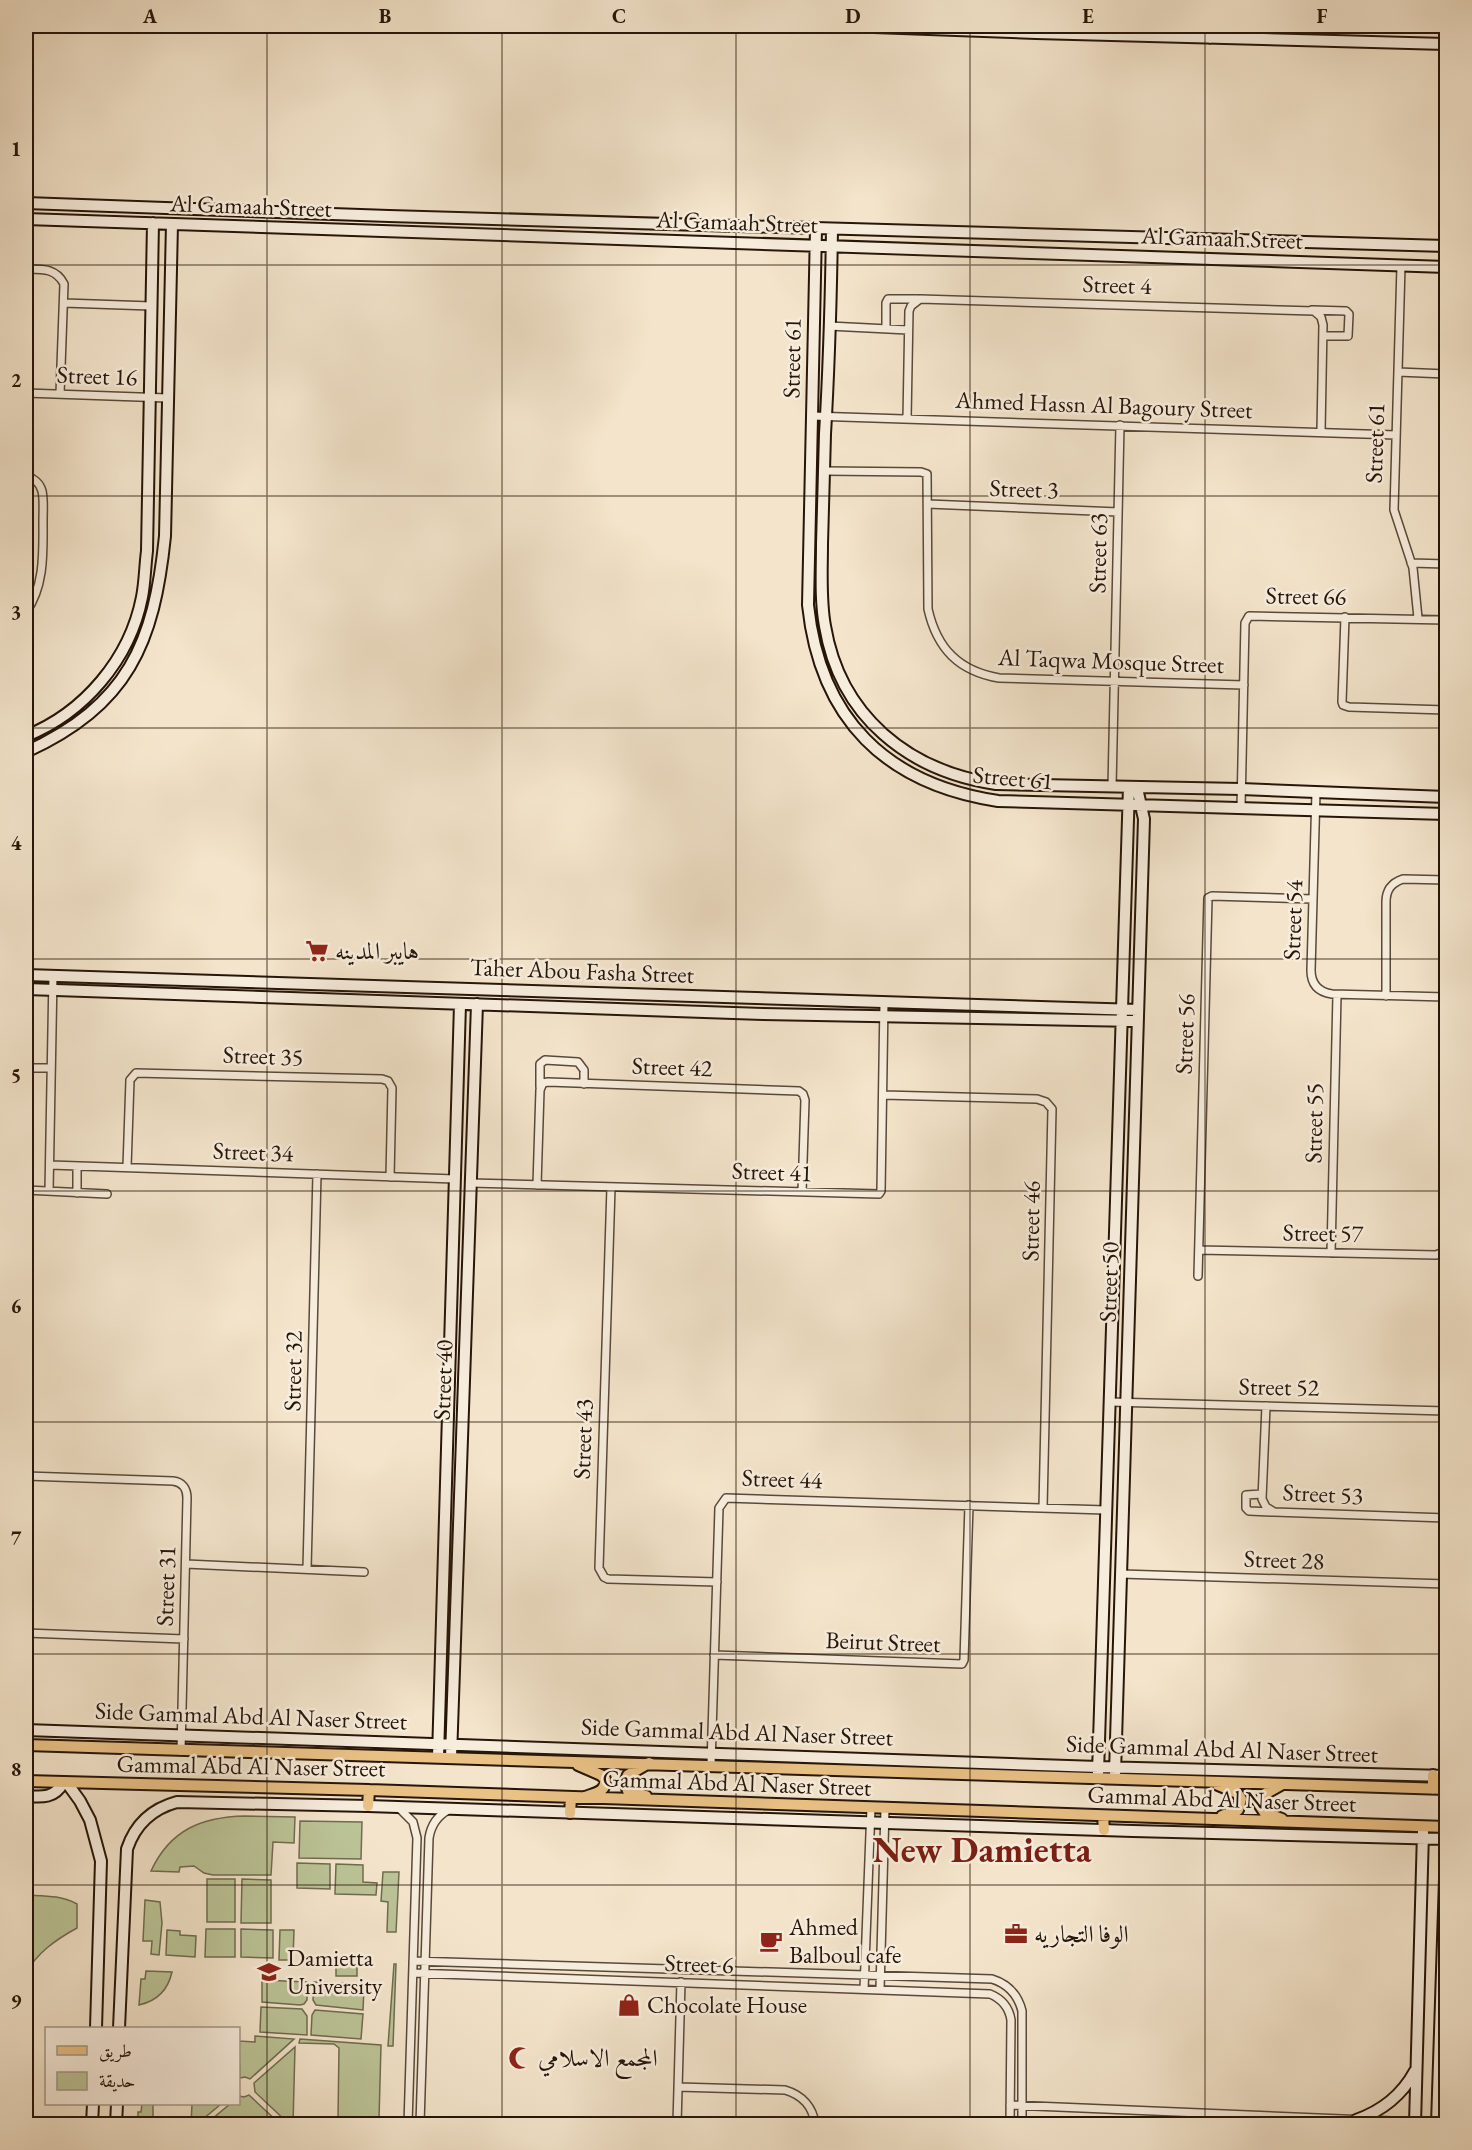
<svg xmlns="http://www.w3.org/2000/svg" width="1472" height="2150" viewBox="0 0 1472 2150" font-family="'EB Garamond',Amiri,serif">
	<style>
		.green { fill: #bbc497; stroke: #706c50; stroke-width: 1.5 }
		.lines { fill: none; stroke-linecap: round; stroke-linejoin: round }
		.street-casing { stroke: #59493a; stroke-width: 10 }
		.secondary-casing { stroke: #261509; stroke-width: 14 }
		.primary-casing { stroke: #261509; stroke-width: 14 }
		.street { stroke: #f7eddd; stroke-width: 7 }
		.secondary { stroke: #f7eddd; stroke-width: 10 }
		.primary { stroke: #eac286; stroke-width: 10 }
		.grid { fill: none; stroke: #261509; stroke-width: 1.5; stroke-opacity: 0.55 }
		.labels { text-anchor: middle; stroke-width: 5; stroke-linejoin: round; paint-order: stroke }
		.street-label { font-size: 24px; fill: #261509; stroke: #f7eddd }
		.poi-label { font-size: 24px; fill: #261509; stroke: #f7eddd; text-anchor: start }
		.town-label { font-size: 36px; font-weight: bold; fill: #7a1f14; stroke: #f7eddd }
		.neatline { fill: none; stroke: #261509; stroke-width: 2 }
		.grid-label { font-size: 20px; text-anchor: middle; font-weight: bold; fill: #261509 }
	</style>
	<rect width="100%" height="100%" fill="#f3e4cb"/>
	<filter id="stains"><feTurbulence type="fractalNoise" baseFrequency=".00333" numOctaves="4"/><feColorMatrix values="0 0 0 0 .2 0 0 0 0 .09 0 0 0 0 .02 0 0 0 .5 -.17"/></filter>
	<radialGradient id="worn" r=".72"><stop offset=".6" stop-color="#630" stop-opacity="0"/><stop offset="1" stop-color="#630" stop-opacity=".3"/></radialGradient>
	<!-- green -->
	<path class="green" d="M245,1816l50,1 -1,26 -21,-1 -2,33h-58l-9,-2 -10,-7 -14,1 -1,5 -28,-1c19,-41 50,-54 94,-55z
		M300,1821l62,1 -1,37 -62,-1z
		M297,1863l33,1v25l-33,-1z
		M336,1864l27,1v17l14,1 -1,12 -41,-1z
		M383,1872h16l-3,60h-9l1,-30 -7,-1z
		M207,1879h28v43h-28z
		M242,1879l29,1v43h-30z
		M26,1895c17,1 35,0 51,9v24c-20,11 -41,25 -51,46z
		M145,1900l15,2 2,21 -3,32 -8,-1 1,-13h-9z
		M206,1929h29v28h-30z
		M241,1929l32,1v28l-32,-1z
		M167,1930l13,1v4l16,1 -1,21 -29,-2z
		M280,1930h14l-1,30h-14z
		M394,1964h2l-3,82h-5z
		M336,1965h21v11h-21z
		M146,1971l26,1c-4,18 -15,29 -33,33l2,-26h4z
		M262,1980l45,2v18l-3,4 -4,1 -38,-3z
		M314,1982l48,2 2,4 -1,22 -47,-5 -3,-5z
		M261,2007l41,2 5,7v19l-47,-3z
		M315,2010l48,4 -2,25 -50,-4 1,-20z
		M255,2036l39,3 -44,40 -5,-2 -5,1 -1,-37 16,1z
		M300,2039l81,6 -2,74 -41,-1 1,-70 -5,-4 -35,-1z
		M295,2047l-2,77h-4l-34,-32 -1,-9z
		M249,2095l31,29h-74l24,-20h8l1,-8 5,1z
		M142,2104h11v20h-15v-12h3z
		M192,2104h29l-24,20h-6z"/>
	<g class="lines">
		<!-- street casing -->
		<g class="street-casing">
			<path id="street" d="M1401,266l-7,244 19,58 5,50
				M26,269c16,0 30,-1 38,15l-4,110
				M64,303l87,3
				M1312,310l34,1 3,3 -1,22h-25
				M829,326l79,4
				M886,329v-26l2,-4h30
				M1398,372l48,2
				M26,393l141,5
				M812,416l584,19
				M907,419l2,-108 2,-5 9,-7 394,12 7,6 2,8 -2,106
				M824,471l97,1 6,2 1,135c9,40 31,62 71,69l245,7
				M26,476c7,2 14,7 16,15 2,9 1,20 1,29 0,31 2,66 -17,92
				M928,504l190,8
				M1411,563l35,1
				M1345,617l-3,85 1,3 6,2 97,3
				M1112,787l8,-362
				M1316,792l-5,178c0,14 7,22 21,24l114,3
				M1241,807l4,-184 4,-7 197,4
				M1386,996v-94c0,-12 5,-19 17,-23l43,1
				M26,1068h25
				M540,1087v-23l5,-4 33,2 6,8v14
				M883,1095l154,4 9,3 6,7 -9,399
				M50,1165l405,14
				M127,1167l3,-87 6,-7 246,6 6,2 4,7 -2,89
				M471,1183l408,11 2,-3 3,-189
				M537,1185l3,-95 3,-7 5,-1 251,9 4,3 2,6 -3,92
				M611,1187l-12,381 5,9 4,2 109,3
				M26,1190l81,4
				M49,1191l4,-215
				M77,1193v-27
				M1199,1250l237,5 10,-4
				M1331,1253l6,-258
				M1198,1276l10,-378 4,-2 101,3
				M1110,1402l336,9
				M1266,1406l-4,93 4,8 8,5 172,6
				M26,1476l147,5c9,1 14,7 14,17l-6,253
				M1262,1494l-16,1v13l3,3 22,1
				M186,1564l178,8
				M307,1569l10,-395
				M1121,1574l325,10
				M26,1633l158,6
				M714,1655l248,9 2,-4 5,-155
				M711,1765l8,-257 7,-10 380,12
				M399,1808l14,14 4,16 -9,286
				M413,1961l579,18c16,5 26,16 30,32v113
				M413,1973l577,21c12,5 19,13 21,26l-1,104
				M864,1989l7,-181
				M880,1989l5,-180
				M678,2087l107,3c17,5 28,17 30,34
				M1010,2105l405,17
				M420,2124l9,-286c2,-13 9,-23 21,-29
				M677,2124l4,-142"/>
		</g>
		<!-- secondary casing -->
		<g class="secondary-casing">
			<path id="secondary" d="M846,26l190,7 410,11
				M1210,38l1,-12
				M26,203l363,13 1057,30
				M26,219l1420,48
				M816,229l-8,376c12,114 78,179 190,196l448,13
				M832,229c-1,69 -3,137 -7,205 -1,37 -2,73 -3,110 0,27 -2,55 3,82 15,90 83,145 171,158l245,5 205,8
				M26,736c58,-23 104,-77 116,-139 3,-15 3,-31 5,-46l6,-328
				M26,752c102,-47 128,-108 139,-216l7,-312
				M26,975l1112,35
				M26,989l737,25 374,7
				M26,1730l1072,37 348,9
				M438,1757l22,-753
				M451,1757l26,-753
				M1098,1773l31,-986
				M1115,1773l29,-954 -7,-31
				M67,1783l13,18 10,19 11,41 -5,167
				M26,1796c15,1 28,3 37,-13
				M119,2028l8,-179c8,-24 24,-40 50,-47l191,4 765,25 313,8
				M1356,2120c26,-9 46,-25 59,-49
				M92,2124l1,-20
				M116,2124l1,-20
				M1415,2124l8,-292
				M1437,2124l9,-276"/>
		</g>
		<!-- primary casing -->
		<g class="primary-casing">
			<path id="primary" d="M26,1745l1420,44
				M578,1765l23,10 4,4c2,13 -10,14 -20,18
				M1433,1775v14
				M26,1781l343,9 1077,37
				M1218,1785l19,8 4,6 -3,11 -16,6
				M1281,1785l-18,10 -4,9 6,9 17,6
				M646,1796l-18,-5 -3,-9 3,-7 21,-12
				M368,1806l1,-16
				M570,1813l1,-15
				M1103,1816l1,14"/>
		</g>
		<!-- street -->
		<use href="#street" class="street"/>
		<!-- secondary -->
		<use href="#secondary" class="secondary"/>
		<!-- primary -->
		<use href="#primary" class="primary"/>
	</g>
	<!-- grid -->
	<path class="grid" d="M267,26v2098M502,26v2098M736,26v2098M970,26v2098M1205,26v2098M26,265h1420M26,496h1420M26,728h1420M26,959h1420M26,1191h1420M26,1422h1420M26,1654h1420M26,1885h1420"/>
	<!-- icons -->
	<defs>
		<g id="supermarket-bare" transform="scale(1.8)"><path d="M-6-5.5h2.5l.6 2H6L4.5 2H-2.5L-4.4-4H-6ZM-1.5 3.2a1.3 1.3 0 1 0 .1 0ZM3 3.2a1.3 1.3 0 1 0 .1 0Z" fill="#8f2418" stroke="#f7eddd" stroke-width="2.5" paint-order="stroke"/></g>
		<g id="office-bare" transform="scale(1.8)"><path d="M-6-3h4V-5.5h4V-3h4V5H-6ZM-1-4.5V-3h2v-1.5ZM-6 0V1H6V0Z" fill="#8f2418" stroke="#f7eddd" stroke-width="2.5" paint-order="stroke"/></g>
		<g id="cafe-bare" transform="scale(1.8)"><path d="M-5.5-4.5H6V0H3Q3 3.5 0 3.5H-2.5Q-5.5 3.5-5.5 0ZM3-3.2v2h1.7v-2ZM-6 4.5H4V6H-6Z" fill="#8f2418" stroke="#f7eddd" stroke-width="2.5" paint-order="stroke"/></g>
		<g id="university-bare" transform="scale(1.8)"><path d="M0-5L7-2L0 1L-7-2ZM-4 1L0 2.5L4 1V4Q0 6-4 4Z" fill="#8f2418" stroke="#f7eddd" stroke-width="2.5" paint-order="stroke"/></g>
		<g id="shop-bare" transform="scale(1.8)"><path d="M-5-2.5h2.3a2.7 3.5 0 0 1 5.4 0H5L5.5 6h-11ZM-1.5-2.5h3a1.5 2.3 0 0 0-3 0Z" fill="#8f2418" stroke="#f7eddd" stroke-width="2.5" paint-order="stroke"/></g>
		<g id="mosque-bare" transform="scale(1.8)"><path d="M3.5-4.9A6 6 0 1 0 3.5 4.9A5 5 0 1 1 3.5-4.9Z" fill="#8f2418" stroke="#f7eddd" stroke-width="2.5" paint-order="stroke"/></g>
	</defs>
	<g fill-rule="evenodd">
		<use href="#supermarket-bare" x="317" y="951"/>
		<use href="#office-bare" x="1016" y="1934"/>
		<use href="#cafe-bare" x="771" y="1941"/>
		<use href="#university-bare" x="269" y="1972"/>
		<use href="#shop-bare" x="629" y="2005"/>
		<use href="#mosque-bare" x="520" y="2058"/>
	</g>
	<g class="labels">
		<!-- street labels -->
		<g class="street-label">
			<text transform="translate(251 206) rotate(2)" y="8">Al Gamaah Street</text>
			<text transform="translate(737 222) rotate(2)" y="8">Al Gamaah Street</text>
			<text transform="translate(1222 238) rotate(2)" y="8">Al Gamaah Street</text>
			<text transform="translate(1117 285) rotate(2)" y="8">Street 4</text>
			<text transform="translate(792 358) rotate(-89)" y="8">Street 61</text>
			<text transform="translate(97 376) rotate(2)" y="8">Street 16</text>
			<text transform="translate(1104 405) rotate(2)" y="8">Ahmed Hassn Al Bagoury Street</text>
			<text transform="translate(1375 443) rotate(-88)" y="8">Street 61</text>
			<text transform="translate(1024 489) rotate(2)" y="8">Street 3</text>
			<text transform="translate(1098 553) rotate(-89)" y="8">Street 63</text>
			<text transform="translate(1306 596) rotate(1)" y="8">Street 66</text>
			<text transform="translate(1111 661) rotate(2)" y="8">Al Taqwa Mosque Street</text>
			<text transform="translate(1013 778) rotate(5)" y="8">Street 61</text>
			<text transform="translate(1293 920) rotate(-88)" y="8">Street 54</text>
			<text transform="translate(582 971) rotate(2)" y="8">Taher Abou Fasha Street</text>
			<text transform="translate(1185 1034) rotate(-88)" y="8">Street 56</text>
			<text transform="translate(263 1056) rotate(2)" y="8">Street 35</text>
			<text transform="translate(672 1067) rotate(2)" y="8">Street 42</text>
			<text transform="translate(1314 1123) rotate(-89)" y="8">Street 55</text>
			<text transform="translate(253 1152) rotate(2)" y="8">Street 34</text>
			<text transform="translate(772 1172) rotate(2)" y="8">Street 41</text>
			<text transform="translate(1031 1221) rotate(-89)" y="8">Street 46</text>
			<text transform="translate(1323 1233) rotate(1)" y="8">Street 57</text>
			<text transform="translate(1109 1282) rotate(-88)" y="8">Street 50</text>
			<text transform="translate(293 1371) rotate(-89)" y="8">Street 32</text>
			<text transform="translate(443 1380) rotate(-88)" y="8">Street 40</text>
			<text transform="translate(1279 1387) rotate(1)" y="8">Street 52</text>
			<text transform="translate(583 1439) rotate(-88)" y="8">Street 43</text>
			<text transform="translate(782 1479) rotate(2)" y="8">Street 44</text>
			<text transform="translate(1323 1494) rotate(3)" y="8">Street 53</text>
			<text transform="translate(1284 1560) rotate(2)" y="8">Street 28</text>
			<text transform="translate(166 1586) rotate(-88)" y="8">Street 31</text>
			<text transform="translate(883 1642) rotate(2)" y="8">Beirut Street</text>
			<text transform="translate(251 1716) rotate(2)" y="8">Side Gammal Abd Al Naser Street</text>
			<text transform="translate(737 1732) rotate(2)" y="8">Side Gammal Abd Al Naser Street</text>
			<text transform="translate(1222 1749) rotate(2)" y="8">Side Gammal Abd Al Naser Street</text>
			<text transform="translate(251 1766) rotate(1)" y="8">Gammal Abd Al Naser Street</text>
			<text transform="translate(737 1783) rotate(2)" y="8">Gammal Abd Al Naser Street</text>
			<text transform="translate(1222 1799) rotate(2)" y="8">Gammal Abd Al Naser Street</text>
			<text transform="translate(699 1964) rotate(2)" y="8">Street 6</text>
		</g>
		<!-- poi labels -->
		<g class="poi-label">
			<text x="335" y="959">هايبر المدينه</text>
			<text x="789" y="1935">Ahmed<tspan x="789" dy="28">Balboul cafe</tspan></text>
			<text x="1034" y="1942">الوفا التجاريه</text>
			<text x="287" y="1966">Damietta<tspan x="287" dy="28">University</tspan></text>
			<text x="647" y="2013">Chocolate House</text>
			<text x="538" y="2066">المجمع الاسلامي</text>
		</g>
		<!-- town labels -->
		<g class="town-label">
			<text x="982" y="1862">New Damietta</text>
		</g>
	</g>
	<!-- margin -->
	<rect width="1472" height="2150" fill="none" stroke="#f3e4cb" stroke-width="66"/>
	<!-- legend -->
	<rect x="45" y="2027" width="195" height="78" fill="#f7eddd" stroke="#a39788" stroke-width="1.5"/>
	<rect x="57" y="2046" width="30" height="9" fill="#eac286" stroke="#a39788" stroke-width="1.5"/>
	<text x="99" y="2057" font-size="18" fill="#261509">طريق</text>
	<rect x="57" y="2072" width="30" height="18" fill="#bbc497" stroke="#a39788" stroke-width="1.5"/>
	<text x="99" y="2087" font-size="18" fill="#261509">حديقة</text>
	<rect x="33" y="33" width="1406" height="2084" class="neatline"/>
	<g class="grid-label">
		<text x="150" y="23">A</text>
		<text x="385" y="23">B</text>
		<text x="619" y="23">C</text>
		<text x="853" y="23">D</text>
		<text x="1088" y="23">E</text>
		<text x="1322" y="23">F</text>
		<text x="16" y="156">1</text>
		<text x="16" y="387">2</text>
		<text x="16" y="619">3</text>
		<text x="16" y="850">4</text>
		<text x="16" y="1082">5</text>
		<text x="16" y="1313">6</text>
		<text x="16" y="1545">7</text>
		<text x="16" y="1776">8</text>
		<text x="16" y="2008">9</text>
	</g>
	<rect width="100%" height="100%" filter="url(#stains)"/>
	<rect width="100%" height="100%" fill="url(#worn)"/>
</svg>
